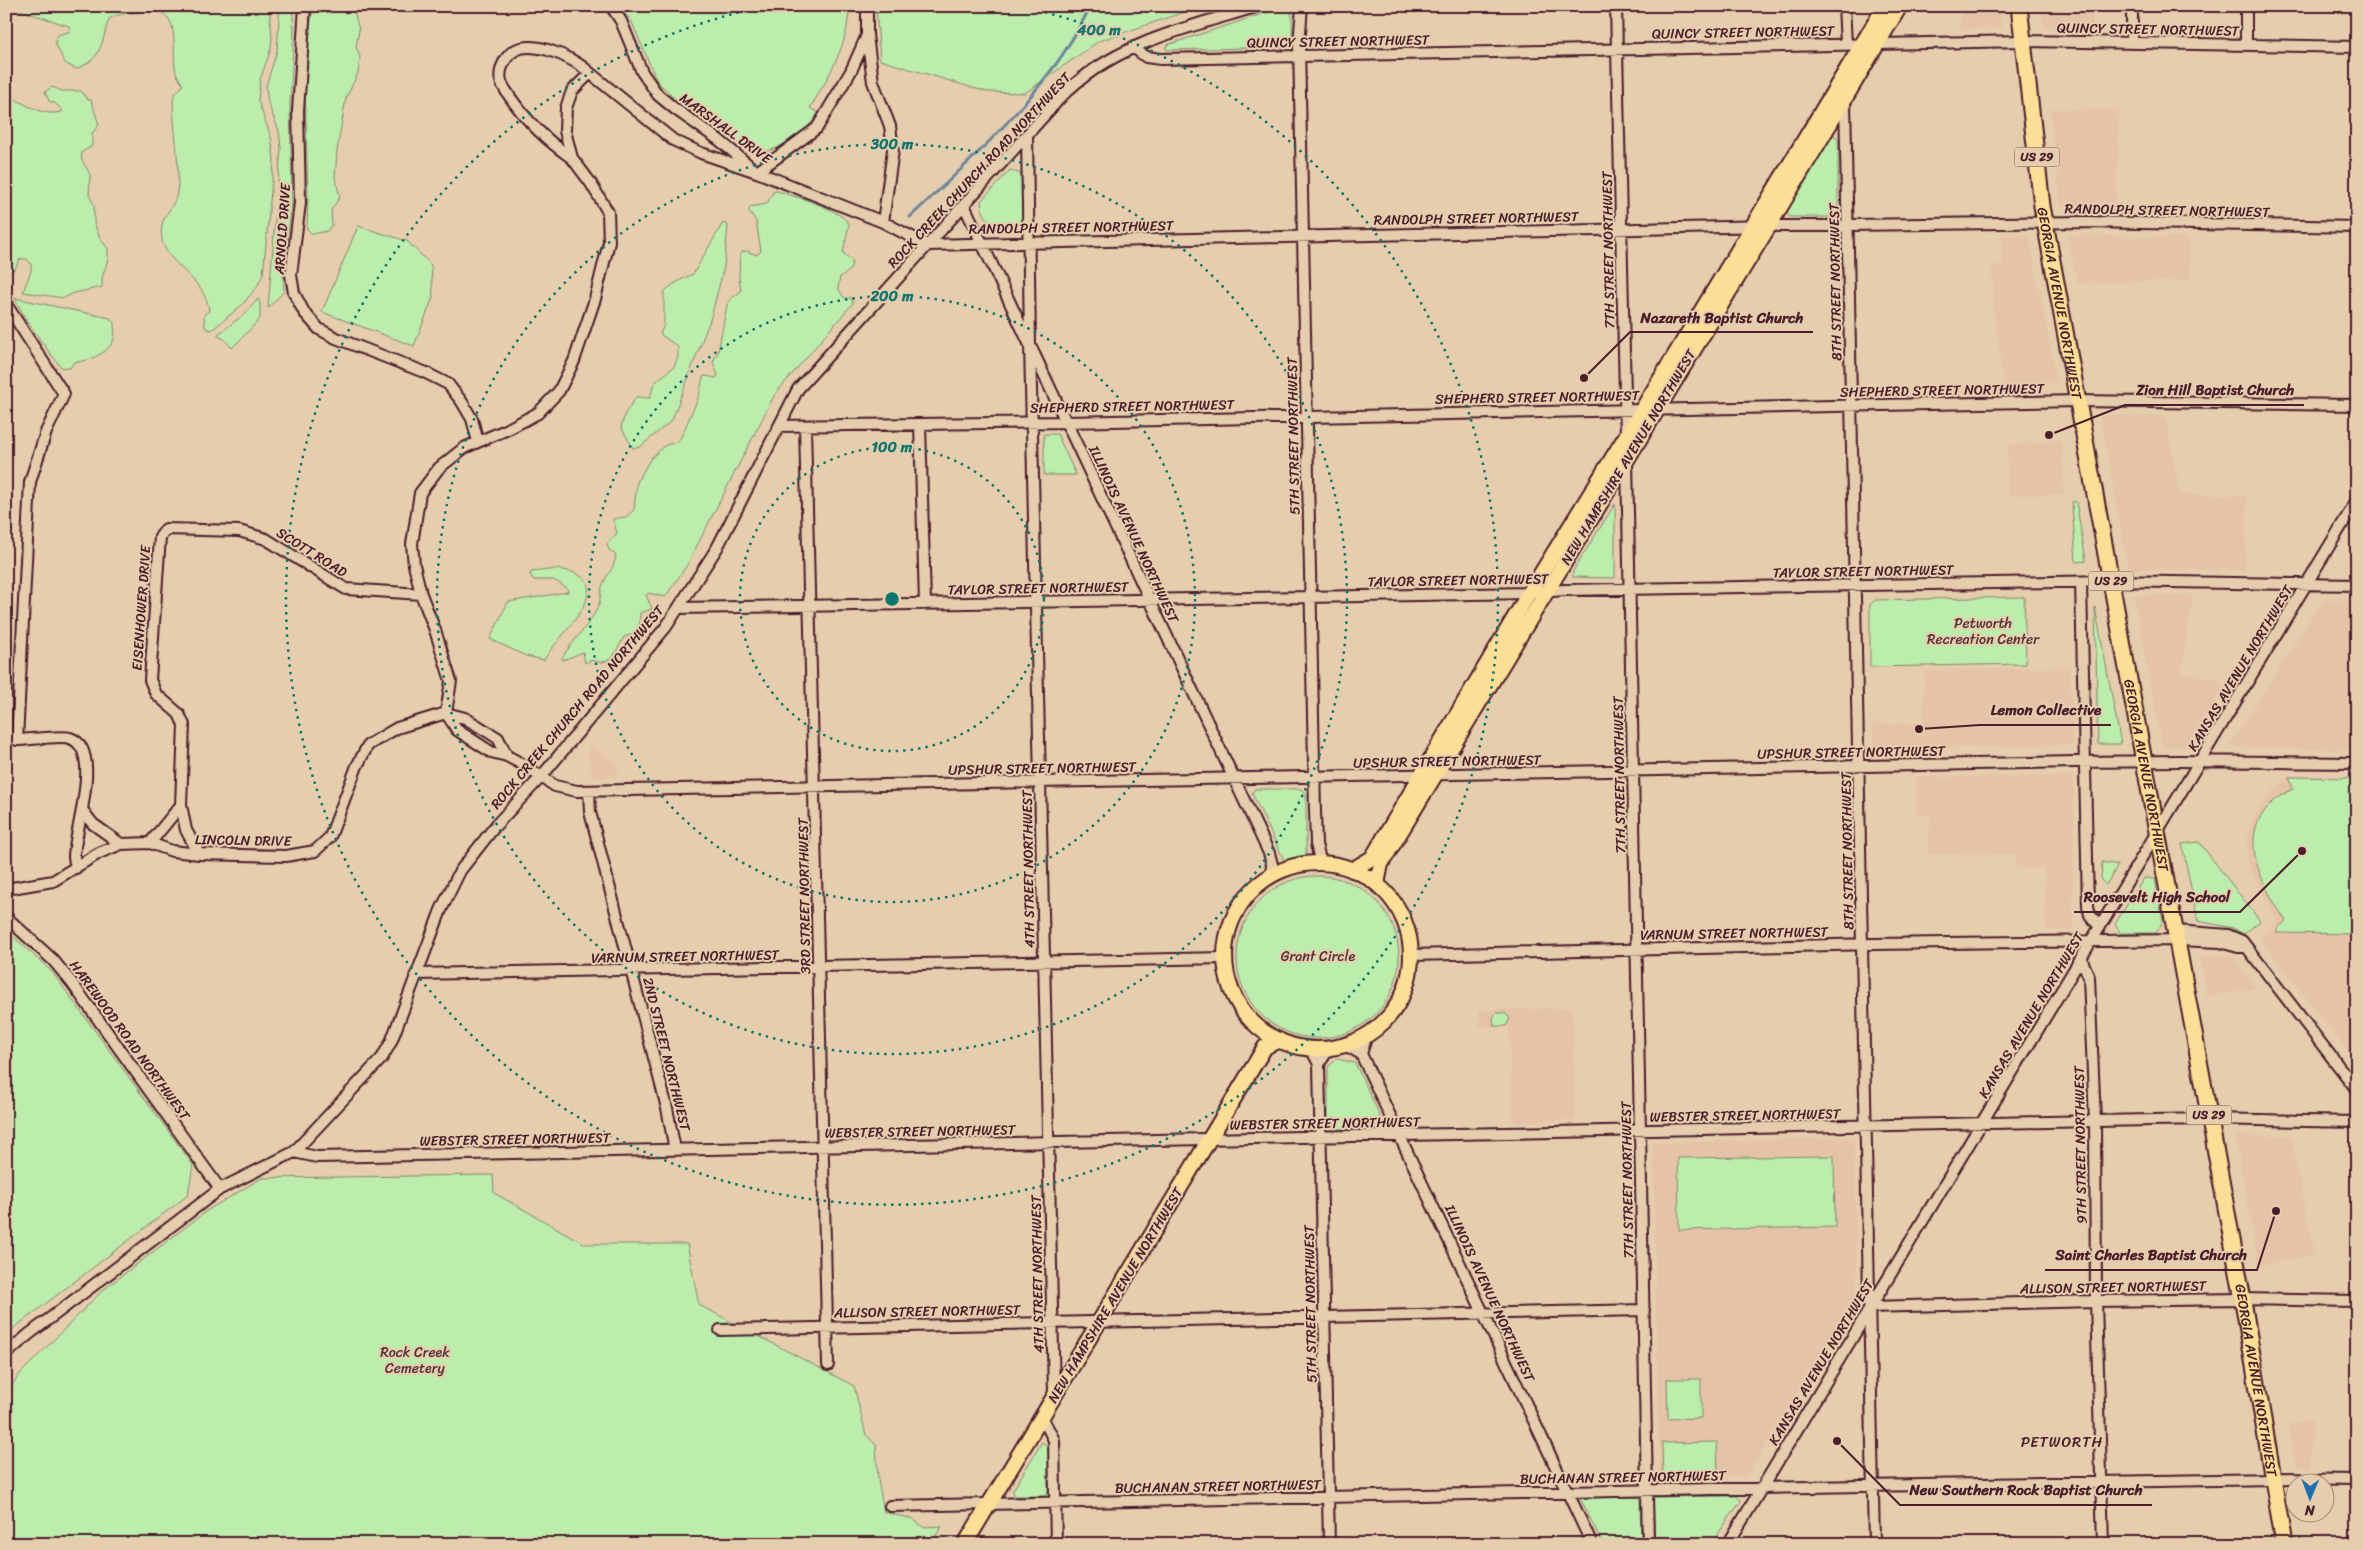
<svg xmlns="http://www.w3.org/2000/svg" width="2363" height="1550" viewBox="0 0 2363 1550" font-family="Sriracha,sans-serif">
	<style>
		.built { fill: #e5c3a8 }
		.green { fill: #bcedac; stroke: #83866c }
		.lines { fill: none; stroke-linecap: round; stroke-linejoin: round }
		.stream { stroke: #6d869b; stroke-width: 3 }
		.minor-casing { stroke: #4a1f2b; stroke-width: 14 }
		.major-casing { stroke: #4a1f2b; stroke-width: 18 }
		.highway-casing { stroke: #4a1f2b; stroke-width: 19 }
		.minor { stroke: #e5cdae; stroke-width: 10 }
		.major { stroke: #fdde96; stroke-width: 14 }
		.highway { stroke: #fdde96; stroke-width: 15 }
		.ring { fill: none; stroke: #0f766e; stroke-width: 2.5; stroke-dasharray: 2.5 5 }
		.labels { text-anchor: middle; stroke-width: 4; stroke-linejoin: round; paint-order: stroke }
		.shield { fill: #e5cdae; stroke: #785352; stroke-width: 1 }
		.shield-label { font-size: 12px; font-weight: bold; fill: #4a1f2b }
		.street-label { font-size: 14px; fill: #4a1f2b; stroke: #e5cdae }
		.park-label { font-size: 14px; fill: #553438; stroke: #e5cdae }
		.neighbourhood-label { font-size: 15px; letter-spacing: 1px; fill: #4a1f2b; stroke: #e5cdae }
		.centre { fill: #0f766e; stroke: #e5cdae; stroke-width: 2.5 }
		.ring-label { font-size: 15px; text-anchor: middle; font-weight: bold; fill: #0f766e; stroke: #e5cdae; stroke-width: 4; stroke-linejoin: round; paint-order: stroke }
		.leader { fill: none; stroke: #4a1f2b; stroke-width: 2 }
		.callout-dot { fill: #4a1f2b; stroke: #e5cdae; stroke-width: 2 }
		.callout-label { font-size: 15px; text-anchor: middle; font-weight: bold; fill: #4a1f2b; stroke: #e5cdae; stroke-width: 4; stroke-linejoin: round; paint-order: stroke }
	</style>
	<rect width="100%" height="100%" fill="#e5cdae"/>
	<filter id="ink" filterUnits="userSpaceOnUse"><feTurbulence type="fractalNoise" baseFrequency=".02" numOctaves="2"/><feDisplacementMap in="SourceGraphic" scale="10" xChannelSelector="R" yChannelSelector="G"/><feConvolveMatrix kernelMatrix="1 2 1 2 8 2 1 2 1" color-interpolation-filters="sRGB"/></filter>
	<g filter="url(#ink)">
		<!-- built -->
		<path class="built" d="M1962,6h38l2,22 -41,1z
			M2042,6h50l2,23 -50,-2z
			M2050,109l69,1 -3,100 -55,-4z
			M2001,235l28,1 28,147 -53,2 -10,-74 -2,-45 11,-3z
			M2067,235l123,3v42l-112,3z
			M2104,415l61,1 15,78 67,2 -2,74 -117,-1 -27,-150z
			M2061,441l3,53 -56,1 -1,-50z
			M2134,595l59,1 -12,76 35,7 10,6 -38,61 -26,1z
			M2323,599l34,1v150l-128,-3z
			M2070,667l2,78 -198,4 -1,-25 51,-1v-52z
			M590,745l27,20 1,12h-25l-6,-27z
			M2074,776l-1,154h-27l-2,-62h-28v-14h-87l1,-39h-13l-1,-38z
			M2289,776l68,1v286l-97,-125 18,-17 -27,-51 -4,-14v-15l6,-22 17,-25z
			M2200,956h26l9,3 21,29 -49,9z
			M1572,1008l3,112 -62,2 -4,-96h-30v-16z
			M2235,1135l56,1 23,119 -55,11z
			M1854,1138l3,151 -3,8 -107,179 -87,2 -7,-335z
			M2312,1420l-1,47 -14,-1 -10,-42z"/>
		<!-- green -->
		<path class="green" d="M7,6h262l3,31 -1,11 -11,32 -2,21 13,36 3,22 -11,115 -5,11 -15,19 -30,25 -3,1 -5,-3 -1,-12 5,-4c-2,-32 -44,-47 -47,-72 -4,-24 11,-26 15,-46 4,-24 -4,-66 -4,-92l1,-6 9,-10c-3,-5 -7,-10 -8,-17 -3,-29 7,-65 -37,-56 -11,2 -20,1 -29,7 -8,23 -6,40 -33,50l-11,-6 -10,-20 3,-8 13,-4 -2,-5z
			M280,6h12l2,24 -4,75 2,98 -9,68 1,20 -16,17 13,-160 -2,-17 -11,-28 -2,-17 11,-35z
			M319,6l34,1 6,23 -3,17 4,10 -2,16 -12,25 -9,52 -2,28 5,19 -9,13 1,15 -5,6 -15,3 -5,-5 1,-33 -3,-115 6,-62 2,-7z
			M617,6h232c0,38 -20,70 -39,102l9,5c-15,21 -44,45 -71,37l-73,-51 -18,-18 -26,-61z
			M876,6h326l-103,35 -74,52 -38,-1 -107,-32z
			M1284,7l5,1c5,7 4,34 -2,39l-119,3 -3,-2 2,-3z
			M52,87l10,4h19l7,9h3l8,25 -7,8v13l-10,6c-3,11 5,13 8,23l-1,20 5,10v18l6,15 8,11v10l-6,19v9l-28,6 -10,5 -41,-6 8,-21v-7l-4,-5h-7l-6,11 -8,-1v-175c15,8 40,25 57,17l-8,-8 -6,-2 -4,-9z
			M1833,135l5,3v77l-4,2h-44l-3,-3v-5z
			M1010,170l11,4 1,52 -9,4 -21,-1 -10,-20 -1,-8z
			M777,191c19,6 60,16 72,33l-6,29 9,8c0,9 -5,12 -12,16l-2,11 6,10h7l2,5 -78,91 -88,171 -22,32 -16,-4 -3,2 6,14 -12,4 -1,19 -15,5c-9,15 -13,31 -33,23l-6,3 -2,-11 -20,8 -1,-2c11,-18 27,-32 36,-51 3,-7 2,-14 4,-20 4,-13 12,-16 14,-32l-7,-5 -2,-6 10,-11 -4,-14 13,-2 8,-7 3,-28 14,-24 15,-13 11,-3 4,-5 18,-41 4,-19 3,-1 10,2 2,-3 -5,-13 5,-10 9,-47 4,-6 10,-8 -2,-14 1,-24 6,-2 11,4 4,-4 -5,-30 -7,-10 1,-4 17,-3 6,-12z
			M723,223l5,2 -4,42 -13,50 -39,103 -32,27 -7,1 -12,-21 4,-13 11,-17 14,1 4,-15 20,-16 4,-10v-10l-18,-13 4,-9v-33c7,-7 20,-14 29,-18z
			M358,226l49,15 24,24 2,32 -19,49 -92,-34z
			M15,298l95,20 4,5c0,5 1,11 0,16 -5,14 -26,23 -40,23l-4,6 -9,-1c-17,-22 -35,-44 -46,-69z
			M258,299l2,4v16l-28,29 -8,-9 -7,-4 28,-21z
			M1044,434h13l19,41h-32z
			M2072,502h4l10,59 -10,1z
			M1615,504v74l-42,-1v-6z
			M557,569c71,9 1,65 -13,91l-18,-4 -36,-17 18,-37 60,-10 -1,-4 -13,-8h-20l-4,-5 1,-3z
			M2024,597l2,67 -156,3v-62l5,-5z
			M2095,607l26,137h-23z
			M2289,777l68,1v156l-80,-1v-4l9,-8c-30,-45 -57,-100 7,-132z
			M1255,789h46l5,5v61l-22,5 -32,-67z
			M2199,842l61,79 -16,13 -11,-6 -35,-7 -16,-77z
			M2102,862l16,3 -12,20 -5,-5z
			M1237 957a81 81 0 1 1 162 0a81 81 0 1 1-162 0Z
			M2144,878l11,1 8,42 -7,12h-36l-5,-9z
			M6,930l46,42 141,193 -5,30 -182,139z
			M1497,1013h8l5,6 -4,7h-12l-1,-9z
			M1337,1059l18,4 25,53 -5,12 -39,1 -8,-5v-57z
			M1834,1156l1,71 -156,3 -1,-72z
			M493,1175l1,18 91,51h102l12,61 155,81 12,49 10,10 2,35 6,32 29,7 10,8 19,-1 -7,11 1,7h-930v-150l13,-19 83,-84 106,-81 54,-32z
			M1667,1379h34v39l-33,1z
			M1042,1442l6,5v46l-3,3h-31l-1,-6z
			M1717,1442l1,32 -55,1 -1,-32z
			M1737,1496l4,5 -30,43h-56l-2,-47z
			M1640,1497l1,47h-38l-23,-46z"/>
		<g class="lines">
			<!-- stream -->
			<path class="stream" d="M910,217c51,-47 101,-93 143,-149 15,-19 26,-41 38,-62"/>
			<!-- minor casing -->
			<g class="minor-casing">
				<path id="minor" d="M305,6l-7,105 2,92 -9,72 3,18 10,19 15,17 17,9 88,34 24,12 14,18 10,17 6,23
					M611,6l10,15 21,51 16,23 17,14 44,31 38,32 126,50 44,23 842,-19 316,-4 272,5
					M867,6v29l6,47 17,44 3,24 -10,72
					M1302,6l-3,39 16,766 1,33 5,20
					M1616,6l10,432
					M1844,6l2,38
					M2246,6v38
					M2132,43v-37
					M1133,47l13,10 15,2 862,-18 334,6
					M1845,100l29,1444
					M1027,134l3,210 24,1050
					M572,158c-25,-17 -44,-35 -62,-61 -3,-5 -8,-11 -9,-16 -2,-8 1,-16 5,-22 15,-27 68,-2 84,14
					M964,205l305,648 3,11 -1,12
					M6,304l58,90 -18,38 -16,50 -13,258c11,0 44,-5 53,-2 34,11 4,94 4,119 0,3 2,8 2,11
					M920,424l5,180
					M779,426l287,-4 1012,-21 279,4
					M805,426l23,939
					M1627,460l21,1084
					M2081,582l7,324 2,9 10,12
					M679,608l850,-15 35,-3 547,-9 246,4
					M446,713l11,17 34,22 16,4 15,8 33,22 22,5 1497,-29 106,-1 177,2
					M446,713l5,-32 -16,-51 -14,-36 -7,-29 -2,-21 8,-51 19,-25 25,-20 44,-19 30,-16 21,-22 15,-30 21,-62 14,-57 -1,-30 -18,-30 -18,-24 -7,-27 1,-23 6,-17 18,-18 83,67 28,13 56,19 60,-44 34,-57 16,-36
					M446,713l19,5 33,20 9,18
					M589,791l1,21 77,296 8,42
					M83,811l10,13 28,20
					M150,843l31,-38
					M199,854l-13,-24 -5,-25 3,-80 -5,-11 -23,-20 -6,-14 10,-143 6,-8 73,2 27,8 80,50 75,5
					M6,889l47,-8 46,-28 22,-9 29,-1 22,8 27,3 87,2 29,-5 15,-14 27,-71 11,-21 29,-17 49,-15
					M6,917l47,43 19,23 148,206
					M2176,931l52,4 14,6 115,149
					M1411,955l463,-11 304,-4 42,2 18,5h8
					M2081,958l8,19 6,144 1,180 7,243
					M416,974l809,-16
					M1345,1045l16,9 231,490
					M1311,1049l8,15 10,480
					M1361,1054l6,-19
					M1319,1064l10,-16
					M294,1152l23,5 1778,-36 115,-2 147,3
					M1870,1307l226,-6 147,-2 114,2
					M720,1330l924,-20
					M6,1354l22,-19 192,-146 74,-37 88,-94 9,-16 50,-132 19,-39 36,-46 45,-48 125,-150 51,-79 81,-159 263,-292c52,-54 129,-70 198,-91
					M1042,1417l12,23 2,104
					M890,1506l973,-20 411,-7 83,1
					M1728,1544l629,-1044"/>
			</g>
			<!-- major casing -->
			<g class="major-casing">
				<path id="major" d="M1225 956a93 93 0 1 1 186 0a93 93 0 1 1-186 0Z
					M1352,870l20,-12 157,-265 105,-170 251,-417
					M1377,884l4,-20 388,-638 131,-220
					M965,1544l300,-497 14,-7"/>
			</g>
			<!-- highway casing -->
			<g class="highway-casing">
				<g id="highway">
					<path id="s1" d="M2019,6l23,200 199,1083 43,255"/>
				</g>
			</g>
			<!-- minor -->
			<use href="#minor" class="minor"/>
			<!-- major -->
			<use href="#major" class="major"/>
			<!-- highway -->
			<use href="#highway" class="highway"/>
		</g>
	</g>
	<!-- distance rings -->
	<g class="ring">
		<circle cx="892" cy="599" r="152"/>
		<circle cx="892" cy="599" r="303"/>
		<circle cx="892" cy="599" r="455"/>
		<path d="M1023 7A606 606 0 1 1 761 7"/>
	</g>
	<g class="labels">
		<!-- shield labels -->
		<g class="shield">
			<rect x="2014.5" y="147.5" width="45" height="19" rx="4"/>
			<rect x="2088.5" y="571.5" width="45" height="19" rx="4"/>
			<rect x="2186.5" y="1105.5" width="45" height="19" rx="4"/>
		</g>
		<g class="shield-label">
			<text x="2037" y="161">US 29</text>
			<text x="2111" y="585">US 29</text>
			<text x="2209" y="1119">US 29</text>
		</g>
		<!-- street labels -->
		<g class="street-label">
			<text transform="translate(2148 29) rotate(1)" y="5">QUINCY STREET NORTHWEST</text>
			<text transform="translate(1743 32) rotate(-1)" y="5">QUINCY STREET NORTHWEST</text>
			<text transform="translate(1338 41) rotate(-1)" y="5">QUINCY STREET NORTHWEST</text>
			<text transform="translate(726 128) rotate(36)" y="5">MARSHALL DRIVE</text>
			<text transform="translate(979 170) rotate(-47)" y="5">ROCK CREEK CHURCH ROAD NORTHWEST</text>
			<text transform="translate(2167 210) rotate(1)" y="5">RANDOLPH STREET NORTHWEST</text>
			<text transform="translate(1476 218) rotate(-1)" y="5">RANDOLPH STREET NORTHWEST</text>
			<text transform="translate(1071 227) rotate(-1)" y="5">RANDOLPH STREET NORTHWEST</text>
			<text transform="translate(282 229) rotate(-86)" y="5">ARNOLD DRIVE</text>
			<text transform="translate(1608 250) rotate(-91)" y="5">7TH STREET NORTHWEST</text>
			<text transform="translate(1835 282) rotate(-91)" y="5">8TH STREET NORTHWEST</text>
			<text dy="5" stroke="none"><textPath href="#s1" startOffset="300">GEORGIA AVENUE NORTHWEST</textPath></text>
			<text transform="translate(1942 390) rotate(-1)" y="5">SHEPHERD STREET NORTHWEST</text>
			<text transform="translate(1537 397) rotate(-1)" y="5">SHEPHERD STREET NORTHWEST</text>
			<text transform="translate(1132 406) rotate(-1)" y="5">SHEPHERD STREET NORTHWEST</text>
			<text transform="translate(1293 436) rotate(-91)" y="5">5TH STREET NORTHWEST</text>
			<text transform="translate(1628 457) rotate(-59)" y="5">NEW HAMPSHIRE AVENUE NORTHWEST</text>
			<text transform="translate(1134 534) rotate(65)" y="5">ILLINOIS AVENUE NORTHWEST</text>
			<text transform="translate(312 552) rotate(32)" y="5">SCOTT ROAD</text>
			<text transform="translate(1863 571) rotate(-1)" y="5">TAYLOR STREET NORTHWEST</text>
			<text transform="translate(1458 580) rotate(-1)" y="5">TAYLOR STREET NORTHWEST</text>
			<text transform="translate(1038 588) rotate(-1)" y="5">TAYLOR STREET NORTHWEST</text>
			<text transform="translate(141 608) rotate(-86)" y="5">EISENHOWER DRIVE</text>
			<text transform="translate(2240 668) rotate(-59)" y="5">KANSAS AVENUE NORTHWEST</text>
			<text transform="translate(577 707) rotate(-50)" y="5">ROCK CREEK CHURCH ROAD NORTHWEST</text>
			<text transform="translate(1851 752) rotate(-1)" y="5">UPSHUR STREET NORTHWEST</text>
			<text transform="translate(1447 761) rotate(-1)" y="5">UPSHUR STREET NORTHWEST</text>
			<text transform="translate(1042 768) rotate(-1)" y="5">UPSHUR STREET NORTHWEST</text>
			<text transform="translate(1619 775) rotate(-91)" y="5">7TH STREET NORTHWEST</text>
			<text dy="5" stroke="none"><textPath href="#s1" startOffset="780">GEORGIA AVENUE NORTHWEST</textPath></text>
			<text transform="translate(243 840) rotate(1)" y="5">LINCOLN DRIVE</text>
			<text transform="translate(1847 851) rotate(-91)" y="5">8TH STREET NORTHWEST</text>
			<text transform="translate(1028 869) rotate(-91)" y="5">4TH STREET NORTHWEST</text>
			<text transform="translate(804 896) rotate(-91)" y="5">3RD STREET NORTHWEST</text>
			<text transform="translate(1734 933) rotate(-1)" y="5">VARNUM STREET NORTHWEST</text>
			<text transform="translate(685 956) rotate(-1)" y="5">VARNUM STREET NORTHWEST</text>
			<text transform="translate(2031 1015) rotate(-59)" y="5">KANSAS AVENUE NORTHWEST</text>
			<text transform="translate(130 1040) rotate(54)" y="5">HAREWOOD ROAD NORTHWEST</text>
			<text transform="translate(667 1054) rotate(76)" y="5">2ND STREET NORTHWEST</text>
			<text transform="translate(1745 1115) rotate(-1)" y="5">WEBSTER STREET NORTHWEST</text>
			<text transform="translate(1325 1123) rotate(-1)" y="5">WEBSTER STREET NORTHWEST</text>
			<text transform="translate(920 1131) rotate(-1)" y="5">WEBSTER STREET NORTHWEST</text>
			<text transform="translate(515 1139) rotate(-1)" y="5">WEBSTER STREET NORTHWEST</text>
			<text transform="translate(2080 1145) rotate(-91)" y="5">9TH STREET NORTHWEST</text>
			<text transform="translate(1627 1180) rotate(-91)" y="5">7TH STREET NORTHWEST</text>
			<text transform="translate(1037 1274) rotate(-91)" y="5">4TH STREET NORTHWEST</text>
			<text transform="translate(2113 1287) rotate(-1)" y="5">ALLISON STREET NORTHWEST</text>
			<text transform="translate(1490 1293) rotate(65)" y="5">ILLINOIS AVENUE NORTHWEST</text>
			<text transform="translate(1115 1295) rotate(-59)" y="5">NEW HAMPSHIRE AVENUE NORTHWEST</text>
			<text transform="translate(1310 1304) rotate(-91)" y="5">5TH STREET NORTHWEST</text>
			<text transform="translate(927 1311) rotate(-1)" y="5">ALLISON STREET NORTHWEST</text>
			<text transform="translate(1821 1362) rotate(-59)" y="5">KANSAS AVENUE NORTHWEST</text>
			<text dy="5" stroke="none"><textPath href="#s1" startOffset="1395">GEORGIA AVENUE NORTHWEST</textPath></text>
			<text transform="translate(1623 1477) rotate(-1)" y="5">BUCHANAN STREET NORTHWEST</text>
			<text transform="translate(1218 1486) rotate(-1)" y="5">BUCHANAN STREET NORTHWEST</text>
		</g>
		<!-- park labels -->
		<g class="park-label">
			<text x="1983" y="628">Petworth<tspan x="1983" dy="16">Recreation Center</tspan></text>
			<text x="1318" y="961">Grant Circle</text>
			<text x="415" y="1357">Rock Creek<tspan x="415" dy="16">Cemetery</tspan></text>
		</g>
		<!-- neighbourhood labels -->
		<g class="neighbourhood-label">
			<text x="2062" y="1447">PETWORTH</text>
		</g>
	</g>
	<circle cx="892" cy="599" r="8" class="centre"/>
	<g class="ring-label">
		<text x="1099" y="35">400 m</text>
		<text x="892" y="149">300 m</text>
		<text x="892" y="301">200 m</text>
		<text x="892" y="452">100 m</text>
	</g>
	<!-- callouts -->
	<path class="leader" d="M1584 378L1630 332H1813M2049 435L2125 405H2304M1919 729L1980 725H2111M2302 851L2240 912H2074M2276 1211L2257 1270H2045M1837 1441L1900 1505H2152"/>
	<g class="callout-dot">
		<circle cx="1584" cy="378" r="5"/>
		<circle cx="2049" cy="435" r="5"/>
		<circle cx="1919" cy="729" r="5"/>
		<circle cx="2302" cy="851" r="5"/>
		<circle cx="2276" cy="1211" r="5"/>
		<circle cx="1837" cy="1441" r="5"/>
	</g>
	<g class="callout-label">
		<text x="1722" y="323">Nazareth Baptist Church</text>
		<text x="2215" y="395">Zion Hill Baptist Church</text>
		<text x="2046" y="715">Lemon Collective</text>
		<text x="2157" y="902">Roosevelt High School</text>
		<text x="2151" y="1260">Saint Charles Baptist Church</text>
		<text x="2026" y="1495">New Southern Rock Baptist Church</text>
	</g>
	<!-- margin -->
	<rect width="2363" height="1550" fill="none" stroke="#e5cdae" stroke-width="25"/>
	<rect x="12" y="12" width="2338" height="1525" fill="none" stroke="#4a1f2b" stroke-width="2" filter="url(#ink)"/>
	<!-- north arrow -->
	<g transform="translate(2310 1498) rotate(181)"><circle r="24" fill="#e5cdae" stroke="#a7877a"/>
	<path d="M0-4L9 19L0 12L-9 19Z" fill="#1f6fb2"/>
	<text y="-8" font-size="14" font-weight="bold" text-anchor="middle" fill="#4a1f2b">N</text>
	</g>
</svg>
